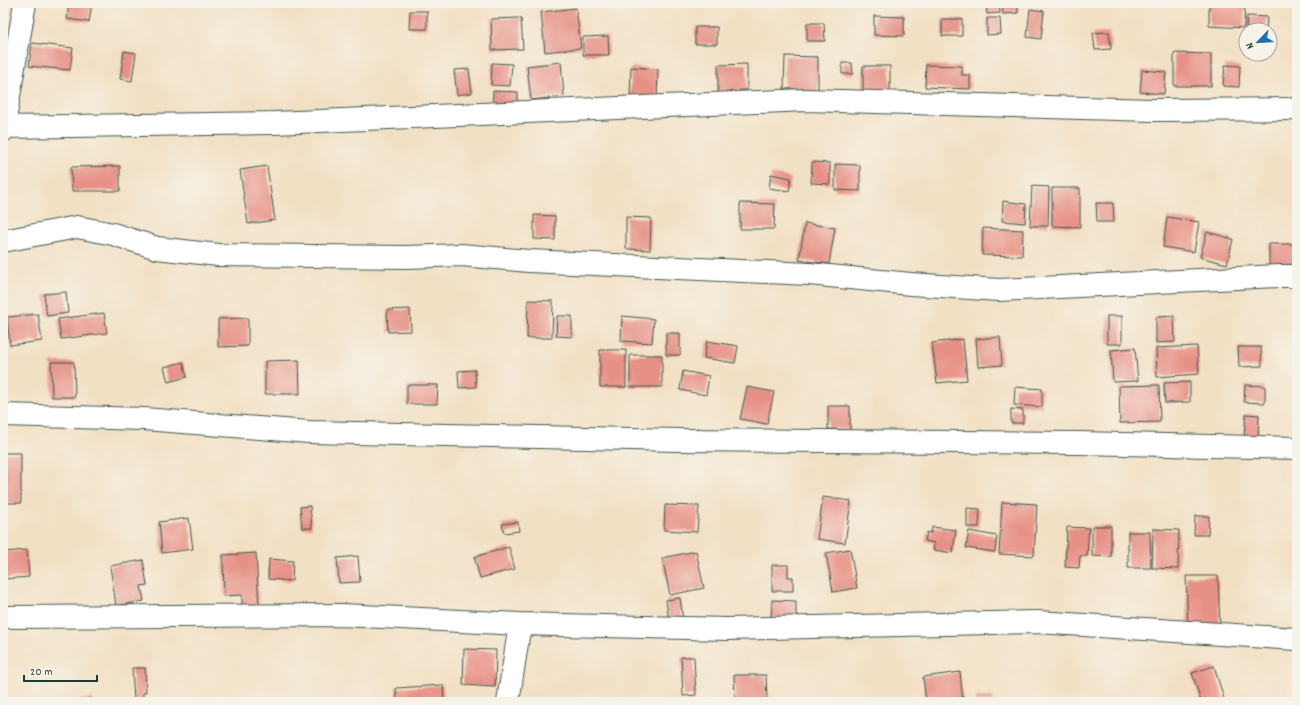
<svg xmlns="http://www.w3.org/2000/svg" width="1300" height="705" viewBox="0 0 1300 705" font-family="Dekko,sans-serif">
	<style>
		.building { fill: #e79186 }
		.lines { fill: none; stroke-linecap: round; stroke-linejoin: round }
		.minor-casing { stroke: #3f554a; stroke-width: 24 }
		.minor { stroke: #fff; stroke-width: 22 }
	</style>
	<rect width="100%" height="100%" fill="#f7f3e8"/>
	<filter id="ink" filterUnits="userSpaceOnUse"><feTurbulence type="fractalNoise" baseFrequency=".025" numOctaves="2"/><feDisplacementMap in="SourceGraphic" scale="8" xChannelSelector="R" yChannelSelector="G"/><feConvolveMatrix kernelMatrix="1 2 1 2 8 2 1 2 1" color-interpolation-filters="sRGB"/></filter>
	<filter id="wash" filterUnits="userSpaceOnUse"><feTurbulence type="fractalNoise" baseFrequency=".012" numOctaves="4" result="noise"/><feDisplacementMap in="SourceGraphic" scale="16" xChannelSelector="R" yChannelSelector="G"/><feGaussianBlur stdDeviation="0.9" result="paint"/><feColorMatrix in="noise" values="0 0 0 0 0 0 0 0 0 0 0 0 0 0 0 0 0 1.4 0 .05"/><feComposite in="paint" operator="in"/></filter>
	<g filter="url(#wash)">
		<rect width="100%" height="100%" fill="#f2e0c4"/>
		<g id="blocks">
			<!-- building -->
			<path class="building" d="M69,3h23l-3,19 -22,-3z
				M539,3h33v1l-32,3z
				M986,3h13l1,10 -13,1z
				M1002,3h16v10l-15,1z
				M1209,3h36l-1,25 -35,-2z
				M576,8l5,40 -36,4 -4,-40z
				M1030,9l14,2 -3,28 -14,-2z
				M410,11h17v18h-18z
				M874,16l30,1v19l-30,-1z
				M1247,16l20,1 -1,13h-20z
				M521,18l2,31 -31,1 -1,-31z
				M987,18h13l1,16 -14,1z
				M942,19h20v17h-20z
				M807,23h17l1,18h-18z
				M695,27h22v17h-22z
				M1109,32l2,17 -16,1 -2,-17z
				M608,36l1,19h-26v-18z
				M32,43l41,5 -3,22 -41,-4z
				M124,51l12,2 -4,28 -12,-2z
				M1174,53l37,1v32h-37z
				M785,56l33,1v41h-24v-9h-10z
				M561,62l3,34 -33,4 -4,-34z
				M492,63l20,1 -2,22 -19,-1z
				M842,63h10l1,11h-11z
				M747,64v26h-8v11h-21v-36z
				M926,65l36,1v9h8v14l-45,-2z
				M1225,65l15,1 -1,21 -16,-1z
				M863,66h27v44h-27z
				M631,67l27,2 -1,31 -27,-1z
				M469,69l3,24 -15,2 -3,-25z
				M1142,70l24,2 -2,22 -24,-2z
				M493,91l25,1 -1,22 -25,-2z
				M812,162l18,1v21l-19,-1z
				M835,164l25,1v26l-25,-1z
				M120,166v25h-48l-1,-24z
				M267,166l8,54 -27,4 -8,-54z
				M771,174l20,4 -2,13 -20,-3z
				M1032,186l17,1 -1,39h-18z
				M1052,188h28v39l-28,-1z
				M1003,201l23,3 -1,19 -23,-2z
				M740,203l35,1 -1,25h-34z
				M1096,203h17l1,19h-17z
				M534,215l21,1v24l-21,-1z
				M626,217l25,1 -1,32 -24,-1z
				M1167,217l32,5 -5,30 -31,-5z
				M805,223l30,5 -6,36 -30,-4z
				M983,228l40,2 -1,26 -40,-1z
				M1207,232l26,7 -6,25 -27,-7z
				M1269,244h28v22l-28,1z
				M66,292l2,21 -21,3 -3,-22z
				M528,300l25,1 -1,37h-25z
				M410,309l1,22 -23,1 -1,-22z
				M104,313l3,20 -46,6 -3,-20z
				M38,314l4,27 -32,4 -3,-28z
				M557,316h15v21l-16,-1z
				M622,316l32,3 -2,24 -31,-2z
				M1107,316h15v28h-15z
				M1174,316l1,26 -19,1v-26z
				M248,318v28l-30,1v-28z
				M666,333h14v22h-14z
				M1000,337l2,28 -24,2 -2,-28z
				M963,339l4,41 -30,3 -5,-40z
				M707,341l31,5 -3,17 -31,-5z
				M1197,346l2,28 -42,3 -1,-29z
				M1238,347h23l1,19 -23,1z
				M1135,348l3,33 -25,1 -2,-32z
				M600,350h26v37h-26z
				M630,355h32v32h-32z
				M299,360l1,34h-35v-33z
				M51,362h23l1,35h-23z
				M183,362l4,15 -19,5 -4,-15z
				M475,370l1,17 -17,1 -1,-17z
				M683,371l26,5 -3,19 -26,-5z
				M1190,382v20l-25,1 -1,-20z
				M407,385h31l-1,19h-30z
				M1159,385l1,37 -40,1 -1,-37z
				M1245,385l20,1v17l-21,-1z
				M747,387l27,5 -7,32 -27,-5z
				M1015,387l27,2v18l-28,-2z
				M828,406h22v24l-22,-1z
				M1011,409l12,1v13h-12z
				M1246,414l13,1 -1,23 -14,-1z
				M3,453h18v50h-18z
				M823,497l28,4 -6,42 -28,-4z
				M1002,502l35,2 -3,52 -35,-2z
				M665,505l34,1 -2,26 -33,-2z
				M310,506l2,22h-10l-2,-21z
				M967,508l13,1 -1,18h-12z
				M1195,516h14l-1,19h-14z
				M189,518l4,31 -31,4 -3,-31z
				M518,522l1,9 -15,2 -2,-9z
				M1092,526h19v31l-19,-1z
				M932,527l24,3 -3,23 -20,-3 1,-7 -9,-2 2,-9 4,1z
				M1067,527l22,1 -2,28h-7l-1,12 -14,-1z
				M1153,529l26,1 -1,39 -26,-1z
				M969,531l28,5 -2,16 -29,-4z
				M1128,532h22l1,36h-23z
				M509,547l6,22 -35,9 -6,-21z
				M850,549l7,39 -24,4 -7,-39z
				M27,550l2,27 -25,2 -1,-27z
				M696,551l8,37 -34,7 -8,-37z
				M256,553l3,54h-17v-12l-18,1 -1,-41z
				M358,556l2,26 -21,1 -2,-25z
				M269,559l24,2 -1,20 -24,-2z
				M143,560l4,25 -6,1 3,15 -28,5 -6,-40z
				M772,565h16v12h5v14h-21z
				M1186,576h32l2,52 -32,1z
				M680,598l3,22 -14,2 -3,-22z
				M772,600l24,1v18l-25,-1z
				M464,649l32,1 -1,37 -32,-2z
				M681,657h13l2,38 -13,1z
				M1214,666l11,36h-24l-9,-29z
				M132,668h13l1,24 -3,1v7h-9z
				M960,672l3,30h-37l-3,-25z
				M734,675h32l1,27h-32z
				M443,685l1,17h-47l-1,-14z
				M976,697h17v5h-17z
				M92,699v3h-25v-1z"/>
		</g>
	</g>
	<g filter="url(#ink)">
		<use href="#blocks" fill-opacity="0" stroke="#3f554a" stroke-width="1"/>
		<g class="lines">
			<!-- minor casing -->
			<g class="minor-casing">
				<path id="minor" d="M3,127l271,-4 532,-23 347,10 144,-1
					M3,131l22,-128
					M3,241l74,-14 36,7 44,14 61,7 189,2 54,-2 68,6 280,13 102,10 88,6 280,-14h18
					M3,415l141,4 165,13 369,8 401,3 218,5
					M3,617l339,-2 178,9 207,5 311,-7 259,17
					M508,702l12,-78"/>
			</g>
			<!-- minor -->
			<use href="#minor" class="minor"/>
		</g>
	</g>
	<!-- margin -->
	<rect width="1300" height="705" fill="none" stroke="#f7f3e8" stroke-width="16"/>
	<!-- north arrow -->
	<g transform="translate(1258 42) rotate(245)"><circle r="19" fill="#f7f3e8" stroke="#a1aaa0"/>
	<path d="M0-3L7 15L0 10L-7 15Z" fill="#1f6fb2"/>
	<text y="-6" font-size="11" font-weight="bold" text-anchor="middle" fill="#1f3d34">N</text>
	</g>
	<!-- scale -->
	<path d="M24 675v6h73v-6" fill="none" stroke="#1f3d34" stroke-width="2"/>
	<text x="30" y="675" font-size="12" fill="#1f3d34" stroke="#f7f3e8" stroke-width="3" paint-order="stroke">20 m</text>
</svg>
